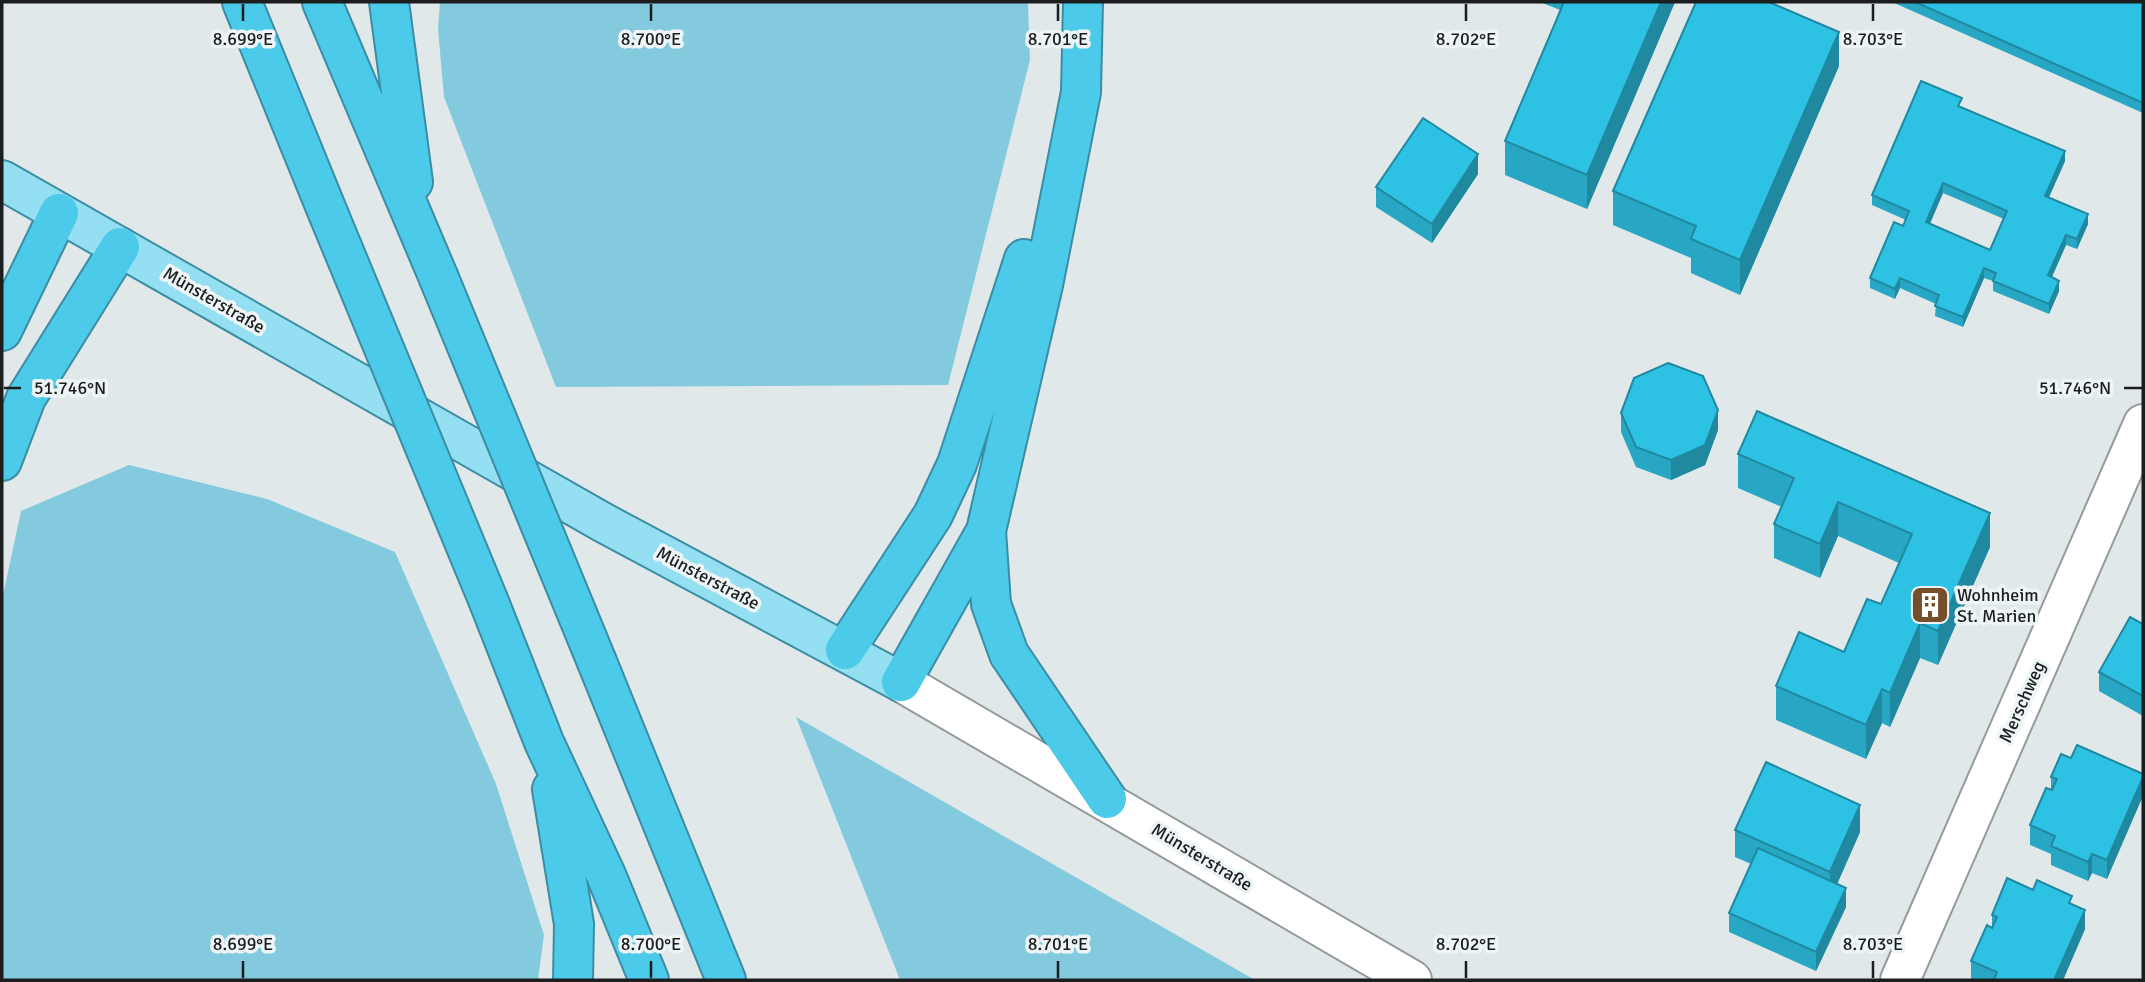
<svg xmlns="http://www.w3.org/2000/svg" width="2145" height="982" viewBox="0 0 2145 982" font-family="Signika,sans-serif">
	<style>
		.green { fill: #83cade }
		.lines { fill: none; stroke-linecap: round; stroke-linejoin: round }
		.minor-casing { stroke: #959b9d; stroke-width: 42 }
		.secondary-casing { stroke: #959b9d; stroke-width: 42 }
		.primary-casing { stroke: #3b8da3; stroke-width: 42 }
		.motorway-casing { stroke: #3b8da3; stroke-width: 42 }
		.minor { stroke: #fff; stroke-width: 38 }
		.secondary { stroke: #fff; stroke-width: 38 }
		.primary { stroke: #94dff2; stroke-width: 38 }
		.motorway { stroke: #4ccaea; stroke-width: 38 }
		.motorway-bridge-casing { stroke: #3b8da3; stroke-width: 42; stroke-linecap: butt }
		.motorway-bridge { stroke: #4ccaea; stroke-width: 38 }
		.wall { fill: #27a7c3; fill-rule: evenodd }
		.shaded-wall { fill: #20889f }
		.building { fill: #2dc2e3; stroke: #20889f; stroke-width: 2; fill-rule: evenodd }
		.ticks { fill: none; stroke: #1b1d1e; stroke-width: 2.5 }
		.labels { text-anchor: middle; stroke-width: 7; stroke-linejoin: round; paint-order: stroke }
		.street-label { font-size: 18px; fill: #1b1d1e; stroke: #eef5f7 }
		.poi-label { font-size: 18px; fill: #1b1d1e; stroke: #eef5f7; text-anchor: start }
		.ticks-label { font-size: 18px; text-anchor: middle; fill: #1b1d1e; stroke: #eef5f7; stroke-width: 7; stroke-linejoin: round; paint-order: stroke }
	</style>
	<rect width="100%" height="100%" fill="#e1e8ea"/>
	<!-- green -->
	<path class="green" d="M440,2h588l2,58 -82,325 -392,2 -112,-290 -6,-68z
		M129,465l138,34 128,53 101,232 48,151 -6,45h-536v-380l19,-89z
		M796,717l459,263h-355z"/>
	<g class="lines">
		<!-- minor casing -->
		<g class="minor-casing">
			<path id="minor" d="M1900,980l243,-556"/>
		</g>
		<!-- secondary casing -->
		<g class="secondary-casing">
			<path id="secondary" d="M901,682l511,298"/>
		</g>
		<!-- primary casing -->
		<g class="primary-casing">
			<path id="primary" d="M2,180l602,343 297,159"/>
		</g>
		<!-- motorway casing -->
		<g class="motorway-casing">
			<path id="motorway" d="M242,2l86,211
				M322,2l116,274
				M389,2l24,180
				M2,331l57,-118
				M2,461l24,-63 94,-151
				M986,531l5,73 18,50 98,145
				M489,602l55,140 62,133 43,105
				M845,650l88,-135 24,-51 67,-205
				M597,662l129,318
				M901,682l85,-151 57,-246 38,-193 2,-90
				M552,789l22,135 -1,56"/>
		</g>
		<!-- minor -->
		<use href="#minor" class="minor"/>
		<!-- secondary -->
		<use href="#secondary" class="secondary"/>
		<!-- primary -->
		<use href="#primary" class="primary"/>
		<!-- motorway -->
		<use href="#motorway" class="motorway"/>
		<!-- motorway-bridge casing -->
		<g class="motorway-bridge-casing">
			<path id="motorway-bridge" d="M328,213l161,389
				M438,276l159,386"/>
		</g>
		<!-- motorway-bridge -->
		<use href="#motorway-bridge" class="motorway-bridge"/>
	</g>
	<!-- wall -->
	<path class="wall" d="M1540,2h135l-88,207 -82,-34v-34l55,-131z
		M1892,2h251v111z
		M1839,66l-99,229 -49,-22v-15l-78,-33v-34z
		M1962,107l103,54 -16,36 39,27 -11,25 -11,-4 -14,32 7,14 -10,23 -56,-23v-10l-9,-3 -21,49 -28,-11 1,-12 -36,-16 -5,11 -25,-11v-10l33,-52 3,-6 -34,-15v-10zM1943,193l61,26 -14,31 -60,-26z
		M1478,174l-46,69 -56,-36v-20z
		M1621,413l97,17 -13,35 -34,15 -35,-13 -15,-35z
		M1738,454l252,93 -52,118 -18,-7 -30,69 -8,-4 -16,36 -90,-39v-34l68,-34 37,-48 18,-41 -61,-27 -18,42 -46,-20v-34l8,-17 -44,-19z
		M2143,624v92l-44,-25v-19z
		M2071,758l72,16 -36,105 -15,-6 -4,8 -37,-16v-11l-21,-9v-20l21,-35v-13z
		M1735,830l125,2 -23,52 9,23 -30,64 -87,-39v-19l22,-49 -16,-7z
		M2143,857v30h-1v-28z
		M2033,890l39,14 13,25 -22,51h-92v-19l21,-33v-13z"/>
	<!-- shaded-wall -->
	<path class="shaded-wall" d="M1661,2h14l-88,207v-34z
		M1839,32v34l-99,229v-35z
		M2065,151v10l-20,45v-10z
		M1478,154v20l-46,69v-19z
		M1943,183v10l-17,39v-10z
		M2088,214v10l-11,25v-10z
		M2066,235v10l-18,40v-10z
		M1984,268v10l-21,49v-10z
		M1900,278v10l-5,11v-10z
		M2059,281v10l-10,23v-10z
		M1718,410v20l-13,35 -34,15v-20z
		M1838,502v34l-18,42v-34z
		M1990,513v34l-52,118v-34z
		M1920,623v35l-30,69v-34z
		M1882,689v34l-16,36v-34z
		M2143,777v19l-36,83v-19z
		M1860,805v27l-30,68v-28z
		M2092,854v19l-4,8v-19z
		M1846,888v19l-30,64v-19z
		M2085,910v19l-22,51h-9z"/>
	<!-- building -->
	<path class="building" d="M1564,2h97l-74,173 -82,-34z
		M1696,2h73l70,30 -99,228 -49,-21 5,-13 -83,-35z
		M1915,2h228v101z
		M1921,81l41,17 -4,8 107,45 -20,45 43,18 -11,25 -11,-4 -18,40 11,6 -10,23 -56,-23 3,-8 -12,-5 -21,49 -28,-11 4,-11 -39,-17 -5,11 -25,-11 24,-56 9,4 6,-15 -37,-16zM1943,183l64,28 -17,39 -64,-28z
		M1423,118l55,36 -46,70 -56,-37z
		M1668,363l35,13 15,34 -13,35 -34,15 -35,-13 -15,-34 13,-35z
		M1757,411l233,102 -52,118 -18,-8 -30,70 -8,-4 -16,36 -90,-39 23,-54 45,20 23,-53 14,5 31,-70 -74,-32 -18,42 -46,-20 20,-46 -56,-24z
		M2130,617l13,7v72l-44,-24z
		M2077,745l66,29v3l-36,83 -15,-6 -4,8 -37,-16 4,-10 -25,-11 16,-37 6,2 5,-11 -6,-2 10,-23 10,4z
		M1766,762l94,43 -30,67 -95,-42z
		M1758,848l88,40 -30,64 -87,-39z
		M2007,878l26,12 4,-10 35,16 -3,7 16,7 -31,70h-60l3,-8 -26,-11 16,-36 5,3 5,-11 -5,-2z"/>
	<!-- ticks -->
	<path class="ticks" d="M243,4v17M651,4v17M1058,4v17M1466,4v17M1873,4v17M4,388h17M2124,388h18M243,961v17M651,961v17M1058,961v17M1466,961v17M1873,961v17"/>
	<!-- icons -->
	<defs>
		<g id="building-square" transform="scale(2.0125)"><rect x="-9" y="-9" width="18" height="18" rx="4" fill="#735029" stroke="#eef5f7"/><path d="M-4-6H4V6H1V3H-1V6H-4ZM-2.5-4.3h1.7v1.8h-1.7ZM.8-4.3h1.7v1.8H.8ZM-2.5-1h1.7V.8h-1.7ZM.8-1h1.7V.8H.8Z" fill="#fff"/></g>
	</defs>
	<g fill-rule="evenodd">
		<use href="#building-square" x="1930" y="605"/>
	</g>
	<g class="labels">
		<!-- street labels -->
		<g class="street-label">
			<text transform="translate(214 300) rotate(30)" y="6">Münsterstraße</text>
			<text transform="translate(708 578) rotate(28)" y="6">Münsterstraße</text>
			<text transform="translate(2022 702) rotate(-66)" y="6">Merschweg</text>
			<text transform="translate(1202 857) rotate(31)" y="6">Münsterstraße</text>
		</g>
		<!-- poi labels -->
		<g class="poi-label">
			<text x="1957" y="601">Wohnheim<tspan x="1957" dy="21">St. Marien</tspan></text>
		</g>
	</g>
	<g class="ticks-label">
		<text x="243" y="45">8.699°E</text>
		<text x="651" y="45">8.700°E</text>
		<text x="1058" y="45">8.701°E</text>
		<text x="1466" y="45">8.702°E</text>
		<text x="1873" y="45">8.703°E</text>
		<text x="70" y="394">51.746°N</text>
		<text x="2075" y="394">51.746°N</text>
		<text x="243" y="950">8.699°E</text>
		<text x="651" y="950">8.700°E</text>
		<text x="1058" y="950">8.701°E</text>
		<text x="1466" y="950">8.702°E</text>
		<text x="1873" y="950">8.703°E</text>
	</g>
	<!-- border -->
	<rect width="2145" height="982" fill="none" stroke="#1b1d1e" stroke-width="7"/>
</svg>
